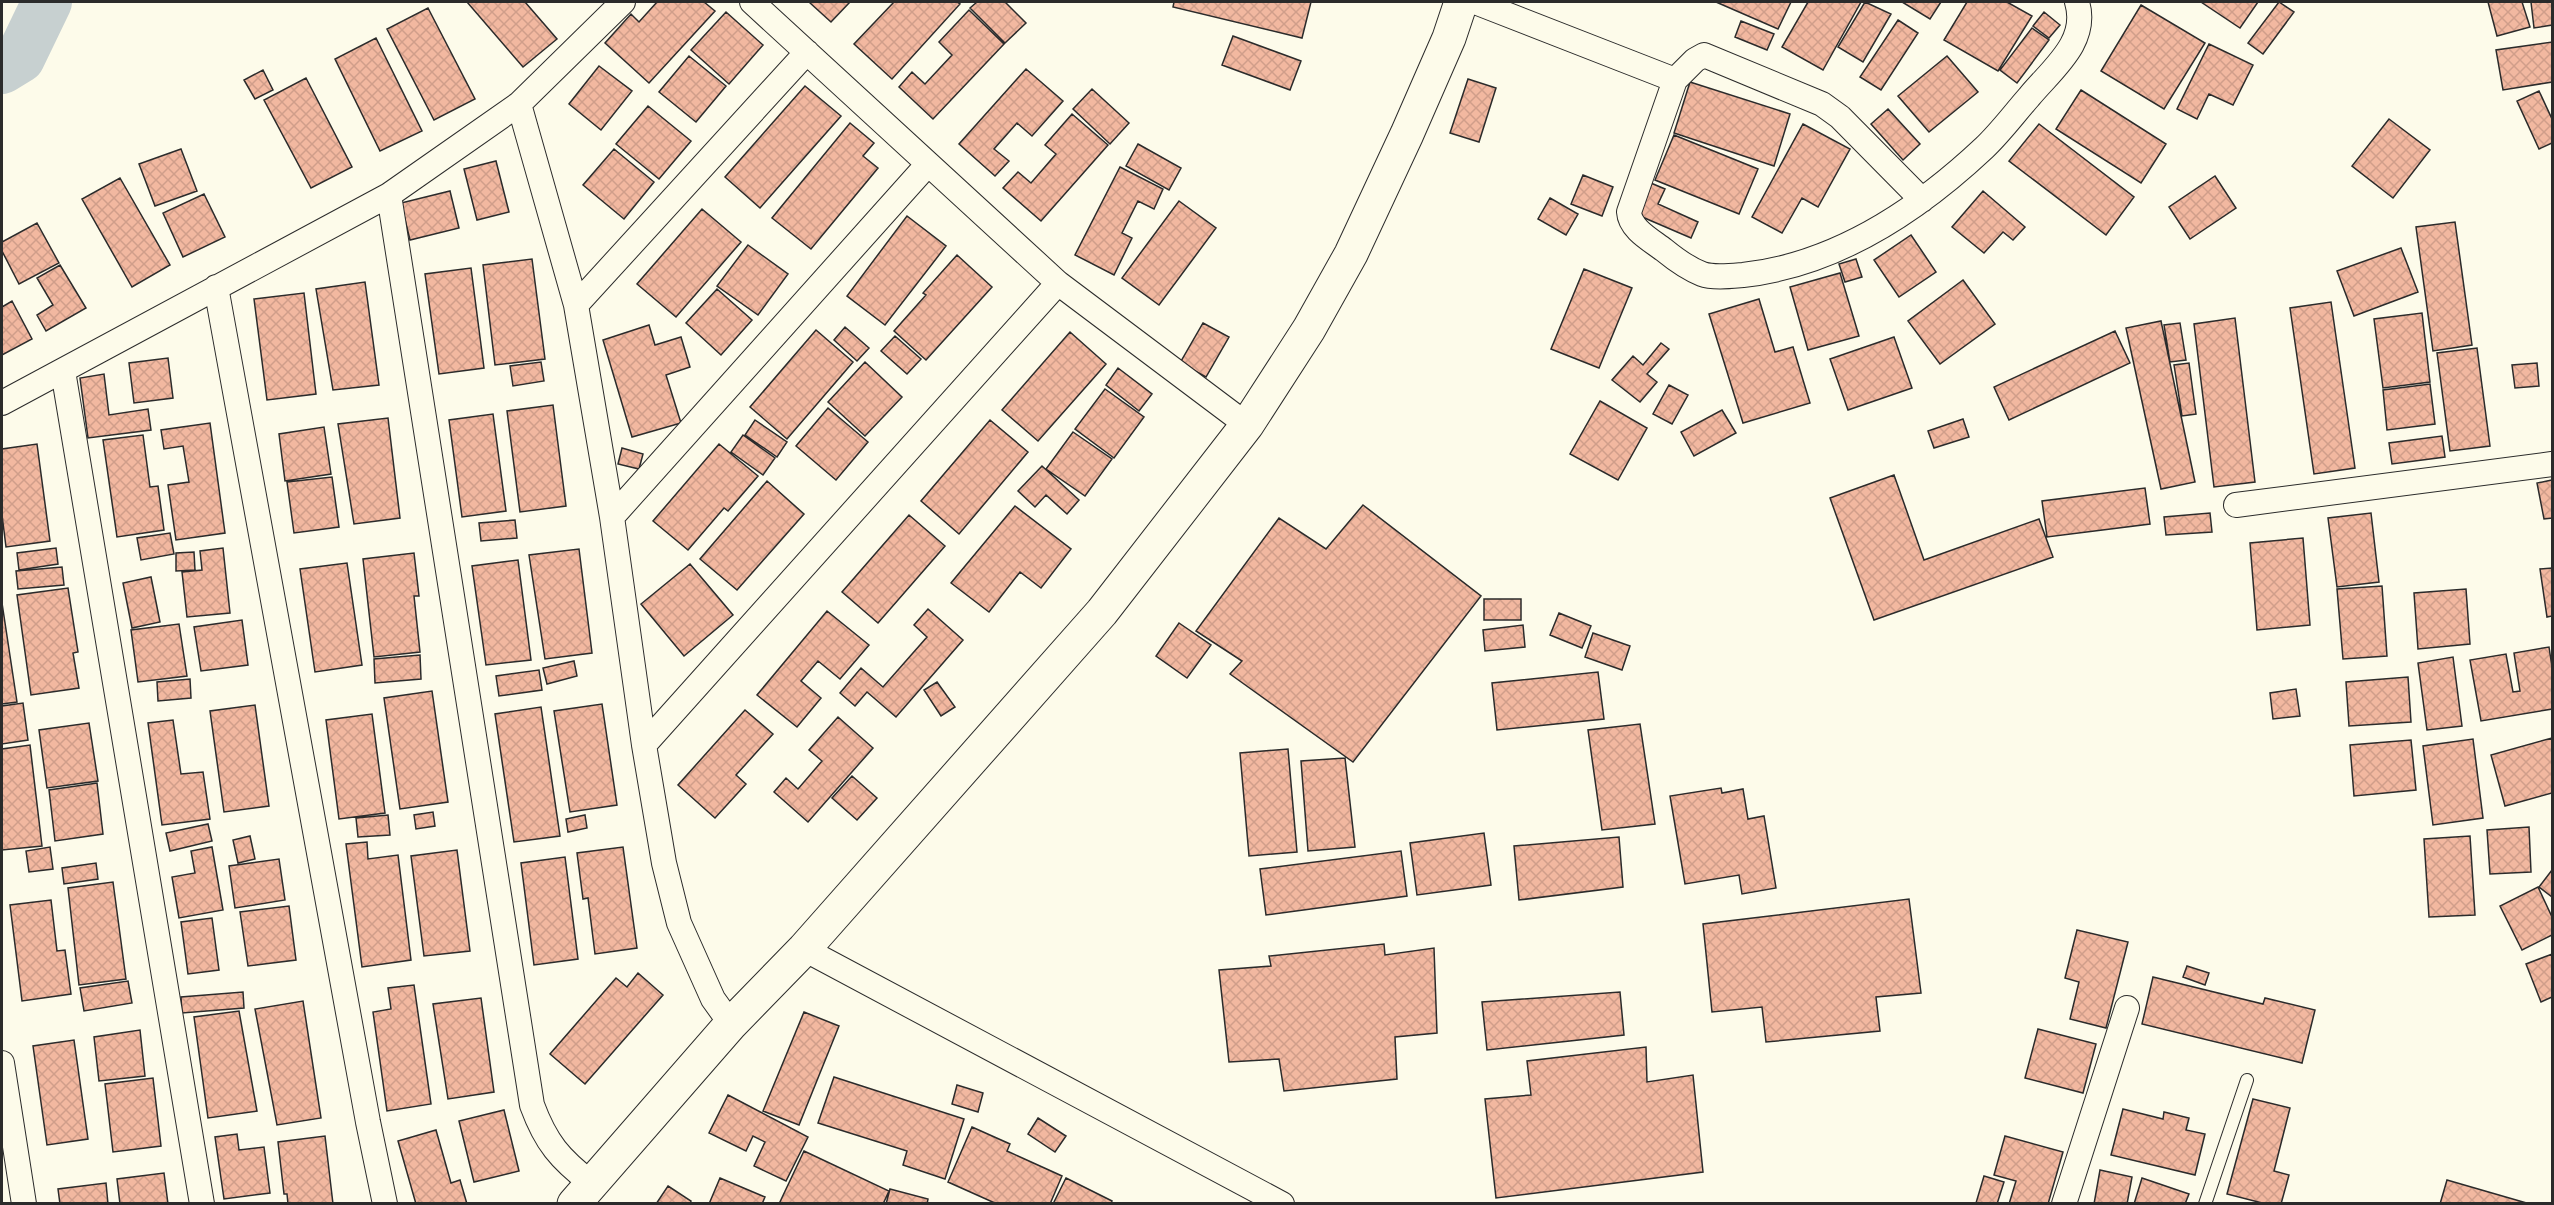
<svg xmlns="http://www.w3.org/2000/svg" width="2554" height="1205" viewBox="0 0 2554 1205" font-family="'DejaVu Sans',sans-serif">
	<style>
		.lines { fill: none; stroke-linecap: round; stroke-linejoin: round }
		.river { stroke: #c7d0d0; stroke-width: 50 }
		.building { fill: url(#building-cross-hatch); stroke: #2b2b2b; stroke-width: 1.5 }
		.lane-casing { stroke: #2b2b2b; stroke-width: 14 }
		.street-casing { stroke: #2b2b2b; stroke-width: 26 }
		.secondary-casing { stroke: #2b2b2b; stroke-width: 35 }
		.lane { stroke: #fdfbea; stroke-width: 12 }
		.street { stroke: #fdfbea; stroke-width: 24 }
		.secondary { stroke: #fdfbea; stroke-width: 33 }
	</style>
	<defs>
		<pattern id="building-cross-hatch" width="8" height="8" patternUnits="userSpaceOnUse" patternTransform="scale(1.5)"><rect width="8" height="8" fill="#f2b8a0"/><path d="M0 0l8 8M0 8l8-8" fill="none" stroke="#d09e8a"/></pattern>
	</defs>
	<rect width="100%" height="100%" fill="#fdfbea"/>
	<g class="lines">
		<!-- river -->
		<path class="river" d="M2,69l18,-11 27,-56"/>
	</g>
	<!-- building -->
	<path class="building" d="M467,2h58l32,37 -34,28z
		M657,2h47l11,9 -66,72 -44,-40 26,-29 8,8z
		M809,2h41l-19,20z
		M894,2h63l3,2 -68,75 -38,-35z
		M977,2h28l21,21 -21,20 -35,-35z
		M1174,2h137l-9,36 -129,-31z
		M1716,2h75l-13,27z
		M1808,2h53l-38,68 -41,-23z
		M1865,2l26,12 -28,48 -25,-15z
		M1902,2h39l-11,17z
		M1967,2h40l25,14 -34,55 -54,-31z
		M2201,2h57l-18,26z
		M2279,2l15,10 -31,42 -15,-11z
		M2488,2h34l8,25 -33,9z
		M2531,2h21v23l-18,3z
		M2141,5l64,38 -41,66 -63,-38z
		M428,8l47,91 -41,21 -47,-91z
		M969,10l35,34 -71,75 -34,-32 13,-15 13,12 27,-29 -13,-13z
		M726,12l37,33 -34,39 -38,-34z
		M2044,12l16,13 -11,13 -16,-12z
		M1898,20l20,13 -37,57 -21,-13z
		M1741,21l33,13 -7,16 -32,-13z
		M2032,28l17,12 -32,43 -17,-13z
		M1233,36l68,25 -11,29 -68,-25z
		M376,38l46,93 -42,20 -45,-92z
		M2552,42v40l-49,8 -7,-40z
		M2209,44l44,21 -20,40 -24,-11 -12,25 -20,-10z
		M689,56l37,30 -30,36 -37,-30z
		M1947,56l31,36 -49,40 -31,-36z
		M599,66l33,25 -31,39 -32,-26z
		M1026,69l37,32 -31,35 -15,-13 -23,26 15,12 -14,15 -36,-32z
		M263,70l10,20 -18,9 -11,-19z
		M306,78l46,89 -41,21 -47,-88z
		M1468,79l28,9 -17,54 -29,-9z
		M1690,82l100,32 -16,52 -100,-33z
		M805,86l36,30 -81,92 -35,-31z
		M1092,89l37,34 -19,21 -37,-35z
		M2081,90l85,54 -25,39 -85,-54z
		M2539,91l13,28v24l-13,6 -22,-48z
		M648,106l43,35 -32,38 -43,-35z
		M1888,109l32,35 -17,16 -32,-36z
		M1072,114l36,31 -67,76 -38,-33 15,-16 13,11 25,-29 -11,-9z
		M2389,119l41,31 -37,48 -41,-32z
		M850,123l24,20 -11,13 15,12 -67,81 -39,-31z
		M1803,124l47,25 -32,58 -16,-9 -20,35 -30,-16z
		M2039,124l95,73 -28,38 -97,-74z
		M1674,135l84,34 -19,45 -84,-34z
		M1138,144l43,24 -12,22 -43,-24z
		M181,149l16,42 -42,15 -16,-42z
		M614,149l40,33 -30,37 -41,-34z
		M496,161l13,51 -32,8 -13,-51z
		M1120,167l43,22 -9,20 -16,-8 -16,32 10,5 -18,37 -39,-20z
		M1583,175l30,12 -11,29 -31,-12z
		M2215,176l21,32 -46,31 -21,-32z
		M120,178l50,87 -38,22 -50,-88z
		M1646,181l19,8 -7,15 40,18 -7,16 -58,-25z
		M450,191l9,37 -49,12 -9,-37z
		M1983,191l42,36 -12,13 -10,-8 -19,21 -32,-26z
		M204,194l21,43 -42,20 -20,-44z
		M1550,198l28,16 -12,21 -28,-16z
		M1179,201l37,27 -57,77 -37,-27z
		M702,209l39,33 -65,75 -39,-33z
		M907,216l39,30 -61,79 -38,-29z
		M2455,222l17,123 -39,6 -17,-124z
		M37,223l22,40 -40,21 -17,-33v-9z
		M1911,235l25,37 -37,25 -25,-37z
		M748,245l40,29 -30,41 -41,-29z
		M2401,248l17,44 -64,24 -17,-45z
		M957,255l35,32 -66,73 -32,-29 32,-36 -3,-2z
		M532,259l13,100 -50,6 -12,-100z
		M1856,259l6,18 -17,5 -6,-18z
		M60,265l26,43 -40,23 -9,-16 16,-10 -16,-27z
		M471,268l13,100 -45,6 -14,-100z
		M1584,269l48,19 -33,80 -48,-19z
		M1840,273l19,63 -51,14 -18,-63z
		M1963,280l32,44 -55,40 -32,-43z
		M365,282l14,103 -46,5 -17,-101z
		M717,289l35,31 -31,35 -35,-32z
		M304,293l12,101 -49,6 -13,-101z
		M1759,299l16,53 18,-5 17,56 -67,20 -34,-109z
		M12,301l20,38 -30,16v-48z
		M2331,302l24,166 -41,6 -24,-166z
		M2422,313l8,69 -47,6 -9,-69z
		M2235,318l20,164 -41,5 -20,-163z
		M2161,321l34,161 -34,7 -35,-161z
		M1203,323l26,14 -23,40 -26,-14z
		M2180,323l6,37 -16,2 -6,-37z
		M649,325l6,20 26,-8 9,30 -24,8 15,48 -49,14 -29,-97z
		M845,327l24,21 -12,13 -23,-21z
		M816,330l37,32 -66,77 -37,-32z
		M2115,331l15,32 -121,57 -15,-33z
		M1070,332l36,32 -68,77 -36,-31z
		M895,336l26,23 -14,15 -26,-23z
		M1894,337l18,51 -64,22 -18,-51z
		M1661,343l8,6 -22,25 10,8 -17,20 -28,-22 21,-24 10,9z
		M2477,348l13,98 -40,5 -13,-98z
		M168,358l5,40 -39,5 -5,-40z
		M541,362l3,19 -31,5 -3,-20z
		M865,362l37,35 -37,39 -37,-34z
		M2189,363l7,51 -14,2 -8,-51z
		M2537,363l2,23 -24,2 -3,-23z
		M1118,368l34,26 -13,17 -33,-26z
		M104,374l5,41 39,-6 3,21 -63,8 -8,-60z
		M2430,384l5,40 -48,6 -4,-40z
		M1669,385l19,10 -16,29 -19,-10z
		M1105,389l39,28 -30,41 -39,-29z
		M1600,401l47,27 -29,52 -48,-26z
		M553,405l13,101 -46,6 -13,-101z
		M828,408l40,34 -32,38 -40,-34z
		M1722,410l14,23 -42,23 -13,-24z
		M493,414l13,97 -44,6 -13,-97z
		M388,418l12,100 -46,6 -16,-100z
		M1963,419l6,18 -35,11 -6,-17z
		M755,420l32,22 -10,15 -32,-22z
		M990,420l38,32 -69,82 -38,-33z
		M210,423l15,110 -49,7 -8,-55 21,-3 -6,-36 -19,3 -3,-19z
		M324,427l7,47 -46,7 -6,-47z
		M1073,432l39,27 -27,37 -39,-27z
		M143,435l7,52 8,-1 6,44 -47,7 -14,-97z
		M743,435l32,23 -12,17 -32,-23z
		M2442,436l3,21 -53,7 -3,-21z
		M37,444l13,97 -44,6 -4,-32v-66z
		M719,444l39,32 -30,35 -4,-3 -36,42 -35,-29z
		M622,448l21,6 -4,15 -21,-5z
		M1042,466l37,34 -12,14 -21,-19 -11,12 -17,-16z
		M1894,475l30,85 115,-41 14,38 -179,63 -44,-122z
		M332,477l7,50 -45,6 -7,-51z
		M2552,480v38l-8,1 -7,-36z
		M767,481l37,33 -67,76 -37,-31z
		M2145,488l5,36 -103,13 -5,-36z
		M1363,505l118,91 -128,166 -123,-88 12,-13 -46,-30 83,-113 47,31z
		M1015,506l56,43 -30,39 -21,-16 -31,40 -38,-29z
		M2210,513l2,19 -46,3 -2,-18z
		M2371,513l8,69 -42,5 -9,-69z
		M909,515l36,31 -67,77 -36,-31z
		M515,520l2,18 -36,3 -2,-18z
		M170,533l4,21 -33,6 -4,-22z
		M2303,538l7,87 -53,5 -7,-87z
		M56,548l2,16 -39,6 -2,-17z
		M223,548l7,65 -43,4 -5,-45 20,-2 -2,-19z
		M579,549l13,104 -47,6 -16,-104z
		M194,552l1,18 -19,1v-18z
		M414,553l5,43h-5l6,56 -46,5 -11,-98z
		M518,560l13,100 -45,5 -14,-99z
		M347,563l15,102 -47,7 -15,-103z
		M690,564l43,51 -49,41 -43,-52z
		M62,567l2,18 -46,4 -2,-18z
		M2552,568v48l-5,1 -7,-48z
		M151,577l9,45 -28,6 -9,-45z
		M2382,586l5,70 -44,3 -6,-70z
		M68,588l10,64 -5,1 6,35 -48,7 -14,-100z
		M2466,589l4,55 -52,5 -4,-56z
		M1484,599h37v21h-37z
		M2,603l15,99 -15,2z
		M928,609l35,31 -67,77 -29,-25 -12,14 -15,-13 21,-25 22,19 44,-50 -13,-12z
		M827,611l42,34 -29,34 -22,-18 -17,20 20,17 -24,29 -40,-32z
		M1559,613l32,13 -9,22 -32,-13z
		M242,620l6,45 -47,6 -7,-44z
		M1179,623l32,22 -24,33 -31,-22z
		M179,624l8,52 -49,6 -7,-52z
		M1523,625l2,22 -40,4 -2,-21z
		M1593,633l37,13 -8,24 -37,-13z
		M2549,647l3,20v42l-71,12 -11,-61 36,-6 7,38 7,-1 -6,-38z
		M420,655l1,24 -46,4 -1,-24z
		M2453,657l9,69 -35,4 -9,-67z
		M574,661l3,15 -30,8 -4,-16z
		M539,670l3,20 -43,6 -3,-20z
		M1598,672l6,47 -107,11 -5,-47z
		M2408,677l3,45 -62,4 -3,-44z
		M190,679l1,19 -33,3 -1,-19z
		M937,682l18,25 -14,9 -17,-26z
		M2296,689l4,27 -27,3 -3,-26z
		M432,691l16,111 -48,7 -16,-111z
		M23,703l5,37 -26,4v-38z
		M602,704l15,101 -47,7 -16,-101z
		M255,705l14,101 -45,6 -14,-101z
		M541,707l19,129 -46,6 -19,-128z
		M745,710l28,24 -37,41 10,9 -31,34 -37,-33z
		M372,714l13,99 -46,6 -13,-99z
		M838,717l35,31 -65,74 -34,-30 12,-14 12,11 24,-28 -13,-11z
		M173,720l8,54 22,-2 7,47 -48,6 -14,-102z
		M89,723l9,58 -51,7 -8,-58z
		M1640,724l15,100 -53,6 -14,-100z
		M2552,738v55l-47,13 -14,-51z
		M2473,739l10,79 -50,7 -10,-79z
		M2411,740l5,50 -62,6 -4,-51z
		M30,745l12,101 -40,4v-101z
		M1288,749l9,103 -48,4 -9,-103z
		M1345,758l10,89 -47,4 -7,-90z
		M852,776l25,22 -20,22 -25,-22z
		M97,783l6,51 -48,7 -6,-51z
		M1721,788l1,5 21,-4 5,30 16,-3 12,72 -34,6 -3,-19 -54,9 -15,-88z
		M433,812l2,14 -19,3 -2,-14z
		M388,815l2,20 -32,2 -2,-19z
		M585,815l2,13 -19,4 -2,-13z
		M208,824l4,17 -42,10 -4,-18z
		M2529,827l2,45 -41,2 -3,-44z
		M1484,833l7,52 -74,10 -7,-52z
		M250,836l5,23 -17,4 -5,-23z
		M2470,836l5,79 -46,2 -5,-78z
		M1619,837l4,50 -104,13 -5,-54z
		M367,842l1,17 30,-4 13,105 -49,7 -16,-123z
		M50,847l3,22 -24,3 -3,-21z
		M212,847l11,63 -44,8 -7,-41 23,-4 -4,-22z
		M623,847l14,101 -42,6 -7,-56 -5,1 -6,-46z
		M457,850l13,101 -46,5 -13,-100z
		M1401,851l6,45 -141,19 -6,-46z
		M565,857l13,102 -44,6 -13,-102z
		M279,859l6,41 -50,8 -6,-42z
		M96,863l2,16 -34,5 -2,-16z
		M2552,870v27l-13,-10z
		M113,882l13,97 -47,6 -11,-97z
		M2538,887l14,30v18l-30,15 -22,-44z
		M1909,899l12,94 -45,4 4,34 -114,11 -4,-35 -50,5 -9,-88z
		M51,900l6,51 8,-1 6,44 -49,7 -12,-96z
		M289,906l7,54 -48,6 -8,-54z
		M212,918l7,52 -31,4 -7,-52z
		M2077,930l51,12 -22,86 -36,-9 9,-37 -14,-4z
		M1384,944l1,11 49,-7 3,85 -42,4 2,42 -113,12 -5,-32 -50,3 -10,-92 52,-4 -2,-10z
		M2552,954v43l-11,5 -15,-38z
		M2187,966l22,7 -4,12 -22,-8z
		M638,973l25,22 -78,89 -35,-30 66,-76 11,9z
		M2153,977l110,27 2,-6 50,12 -13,53 -160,-39z
		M128,981l4,22 -48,8 -4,-23z
		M414,985l17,119 -44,7 -14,-99 18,-3 -3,-21z
		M243,992l1,16 -62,5 -1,-16z
		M1620,992l4,43 -137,15 -5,-48z
		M481,998l13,94 -46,7 -15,-95z
		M303,1001l18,117 -44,7 -22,-116z
		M239,1011l18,100 -49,7 -14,-101z
		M804,1012l35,14 -40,99 -36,-14z
		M2038,1029l58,15 -13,49 -58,-15z
		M140,1030l5,46 -46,5 -5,-44z
		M74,1040l14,99 -41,6 -14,-99z
		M1646,1047l1,35 46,-7 10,97 -207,26 -11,-99 46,-4 -4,-34z
		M834,1077l130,42 -19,60 -42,-14 4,-14 -89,-28z
		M153,1078l8,68 -48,6 -8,-68z
		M957,1085l26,8 -5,19 -26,-8z
		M728,1095l80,42 -22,44 -32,-15 11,-24 -12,-6 -7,15 -37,-18z
		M2253,1099l37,9 -16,63 15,4 -8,29h-15l-39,-10z
		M2123,1109l40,10 1,-7 25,6 -3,12 19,4 -10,41 -84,-20z
		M504,1110l15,61 -45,11 -15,-61z
		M1038,1118l28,18 -11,16 -27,-18z
		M972,1127l38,17 -3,7 55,25 -12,28h-53l-49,-22z
		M436,1130l15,53 9,-3 7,24h-51l-18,-63z
		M237,1134l2,16 25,-3 6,46 -46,6 -9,-62z
		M325,1136l8,68h-45l-1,-10h-3l-6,-52z
		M2005,1136l58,16 -15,52h-39l7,-23 -22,-6z
		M804,1151l85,40 -6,13h-104z
		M2100,1170l32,7 -5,27h-33z
		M164,1173l4,31h-48l-3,-25z
		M1984,1176l20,6 -7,22 -21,-1z
		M720,1178l45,19 -3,7h-53z
		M1066,1178l46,23 -1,3h-58z
		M2142,1178l47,16 -4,10h-51z
		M2447,1180l83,24h-90z
		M106,1183l2,21h-48l-2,-15z
		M668,1186l23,15 -1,3h-34z
		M890,1189l38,10 -1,5h-41z"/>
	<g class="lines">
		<!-- lane casing -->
		<g class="lane-casing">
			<path id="lane" d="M2205,1204l42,-124"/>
		</g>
		<!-- street casing -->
		<g class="street-casing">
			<path id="street" d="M752,2l306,281 189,142
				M1475,2l200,78
				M519,104l57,201 36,212 32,228 20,118 15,60 34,76 18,25
				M389,195l143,910c14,38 28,54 59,78
				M1922,200l-82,-83 -18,-13 -118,-49 -9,5 -20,20 -46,132c1,17 22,28 35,38 11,9 25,19 38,24 11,4 29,2 41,1 92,-10 175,-65 241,-127 16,-15 30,-34 45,-51 23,-28 60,-55 48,-95
				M216,287l152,835 17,82
				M576,305l231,-253
				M63,371l139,833
				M2,403l387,-208 130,-91 104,-102
				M2236,505l316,-41
				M612,517l316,-353
				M644,745l414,-462
				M804,949l478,255
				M2,1063l22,141
				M2064,1204l63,-196"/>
		</g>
		<!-- secondary casing -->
		<g class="secondary-casing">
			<path id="secondary" d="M574,1204l157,-180 73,-75 298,-337 145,-187 62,-96 42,-75 56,-120 42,-96 12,-36"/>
		</g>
		<!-- lane -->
		<use href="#lane" class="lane"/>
		<!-- street -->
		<use href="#street" class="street"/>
		<!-- secondary -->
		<use href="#secondary" class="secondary"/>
	</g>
	<!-- border -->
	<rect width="2554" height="1205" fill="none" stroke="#2b2b2b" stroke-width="6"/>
</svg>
